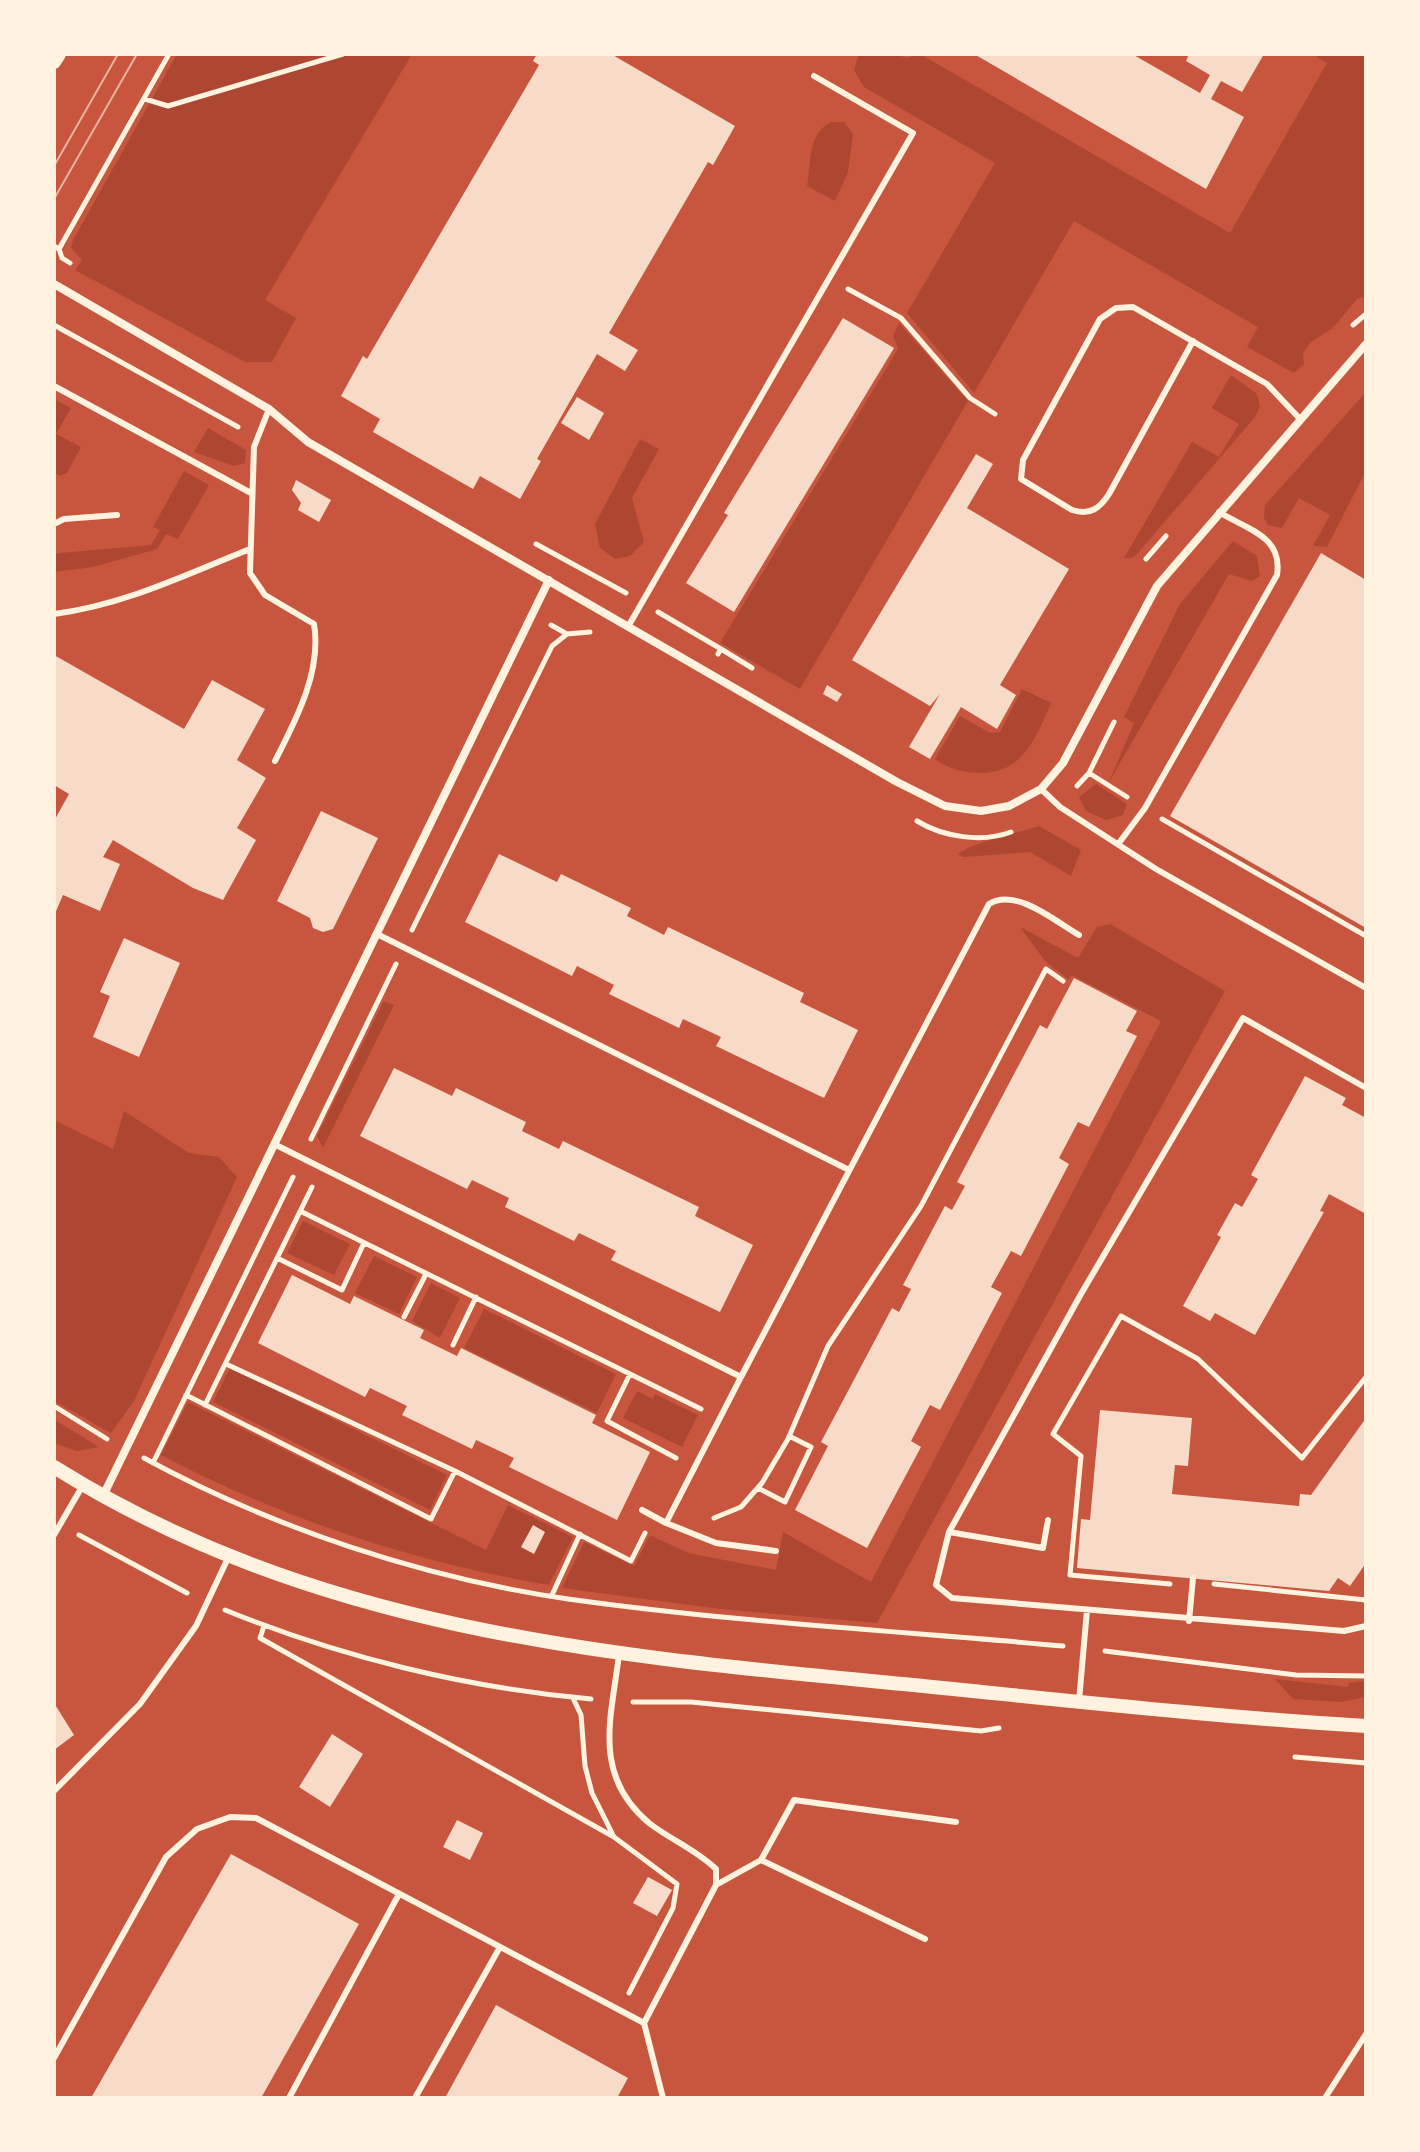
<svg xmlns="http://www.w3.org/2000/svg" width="1420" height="2152" viewBox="0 0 1420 2152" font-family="'Roboto Condensed',sans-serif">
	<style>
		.green { fill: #ae4732 }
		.building { fill: #f7dbc8 }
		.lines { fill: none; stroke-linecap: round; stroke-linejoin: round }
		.path { stroke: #fff3e0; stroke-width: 5 }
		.service { stroke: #fff3e0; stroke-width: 6 }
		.minor { stroke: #fff3e0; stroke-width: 8 }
		.tertiary { stroke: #fff3e0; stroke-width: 14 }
		.tram { stroke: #e9b49f; stroke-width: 2 }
	</style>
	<rect width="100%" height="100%" fill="#c8553d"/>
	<!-- green -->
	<path class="green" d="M177,54h235l-147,246 31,18 -24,44h-27l-170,-92 7,-10 -11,-12 2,-8z
		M859,54h35l13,4 13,-4 310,179 97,-170 -15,-9h54v242l-9,3 -24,29 -22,14 -8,11 1,11 -10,9 -47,-26 11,-20 -184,-106 -100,172 -67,-80 88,-150 -131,-76 -10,-17z
		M831,122h13l9,12 -5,38 -13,29 -28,-15c5,-24 -1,-51 24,-64z
		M899,323l69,78 -168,288 -80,-46 178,-294 -5,-13z
		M1231,375l26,19 3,12 -4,10 -119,138 -5,4h-8l68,-116 27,15 20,-33 -27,-16z
		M1366,392v79l-39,76 -14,-1 17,-31 -31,-17 -17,30 -14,-3 -4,-7 1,-13z
		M54,399l17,9 -15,26 25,13 -14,26 -7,3 -6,-4z
		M208,428l38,22 -1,13 -11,3 -40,-14z
		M640,439l19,10 -27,49 12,44 -14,14 -15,3 -15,-11 -5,-24z
		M184,471l25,14 -31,54 -12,-5 -9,15 -64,18 -39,5v-17l6,-2 91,-8 9,-15 -7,-3z
		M1233,541l24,15 3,20 -8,5 -23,-7 -120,208 25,-59 -10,-6 56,-113z
		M1022,689l29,14c-15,34 -27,69 -69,70 -18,0 -33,-4 -47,-14l25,-43 30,17 10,-1z
		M1096,784l31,20 -4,11 -17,5 -20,-9 -7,-14z
		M1039,826l42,24 -10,26 -41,-24 -67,5 -5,-3c17,-13 58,-20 81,-28z
		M1110,924l115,67 -348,632 -157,-14 -158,-21 22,-46 50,24 16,-31 38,18 88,17 7,-38 88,50 290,-561 -89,-46 -4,4 -23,-18 -25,-34 58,31 19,-31z
		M384,1001l10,4 -71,143 -6,-12z
		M124,1111l65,42 30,4 18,20 -103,224 -23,32 -57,-32v-281l59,29z
		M303,1221l47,23 -16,31 -47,-22z
		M374,1256l43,21 -18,37 -44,-21z
		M431,1283l29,15 -20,40 -28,-17z
		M484,1309l132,65 -19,39 -133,-65z
		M230,1368l217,107 -17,35 -217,-108z
		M637,1391l16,8 2,-5 43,21 -16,32 -59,-29z
		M188,1402l298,148 22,-45 65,32 -24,48c-136,-23 -266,-66 -388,-130z
		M54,1420h1l44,27 -22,4 -23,-8z
		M1275,1679l73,8 1,-4 17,-2v16l-26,5 -47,-3z"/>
	<!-- building -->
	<path class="building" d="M537,54h74l124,72 -22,39 -5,-3 -99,171 29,17 -13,21 -28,-17 -60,105 4,2 -21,38 -40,-23 -7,13 -100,-57 7,-13 -39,-23 22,-40 4,3 172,-294 -6,-4z
		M974,54h158l68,39 10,-18 -24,-14 3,-7h75l-22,38 -21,-11 -10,18 33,18 -38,72z
		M843,318l51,30 -160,264 -48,-29 42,-68 -4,-2z
		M577,397l27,16 -15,27 -28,-17z
		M976,454l17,10 -26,44 102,61 -69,116 16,10 -19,34 -36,-22 -31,52 -21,-12 31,-53 -10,12 -78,-46z
		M296,480l35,20 -12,22 -21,-12 3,-7 -9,-13z
		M1321,553l45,27v348l-196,-112z
		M54,655l130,74 28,-49 53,29 -28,51 29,18 -29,50 19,12 -33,60 -30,-12 -80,-48 -10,17 17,7 -20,47 -37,-16 -9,21v-95l15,-27 -15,-9z
		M827,685l15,9 -5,8 -14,-8z
		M321,811l57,27 -45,91 -10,3 -10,-4 -3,-10 -33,-17z
		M499,854l58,28 4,-8 70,34 -4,8 37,19 4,-8 136,66 -4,9 58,28 -34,68 -108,-52 5,-9 -38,-18 -4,9 -70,-34 5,-9 -37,-19 -5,10 -107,-54z
		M124,938l56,25 -41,94 -46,-20 17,-41 -10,-4z
		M1074,978l63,33 -11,20 11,5 -48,91 -11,-5 -19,36 10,6 -48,92 -10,-5 -20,36 11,6 -62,117 -10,-5 -19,36 10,6 -54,101 -72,-38 33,-64 -7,-4 71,-134 7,4 12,-23 -8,-4 42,-79 7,4 13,-24 -8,-4 83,-157 7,4z
		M394,1068l58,28 4,-8 70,34 -4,9 37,18 4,-8 136,66 -4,9 58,29 -33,67 -109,-52 5,-9 -37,-18 -5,8 -69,-34 4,-9 -37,-18 -5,9 -107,-53z
		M1305,1076l41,22 -4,7 24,13v96l-37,-20 -9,17 4,1 -69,123 -40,-22 -5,8 -27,-15 38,-69 -4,-2 18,-32 7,4 16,-28 -7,-4z
		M292,1275l58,29 4,-8 70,34 -4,8 37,18 4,-8 135,67 -4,8 58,29 -33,68 -108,-53 5,-9 -38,-18 -4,9 -70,-34 5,-9 -37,-18 -5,9 -107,-54z
		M1100,1410l92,8 -4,48 -13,-1 -3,29 127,12 1,-12 11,1 55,-77v145l-16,23 -12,-8 -9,13 -252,-23 4,-49 9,1z
		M533,1525l12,7 -11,22 -13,-7z
		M54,1703l20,32 -20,15z
		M332,1734l31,20 -33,53 -31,-20z
		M457,1820l26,13 -13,27 -27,-13z
		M231,1854l128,70 -98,174h-170z
		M648,1877l24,13 -15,26 -24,-13z
		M496,2005l132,73 -11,20h-172z"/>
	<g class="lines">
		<!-- path -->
		<path class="path" d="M145,99l23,7 175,-52
			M54,246l5,3 110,-195
			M59,249l3,9 8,5
			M848,289l53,29 69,80 25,16
			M54,325l184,102
			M1353,325l13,-11
			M536,544l90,49
			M1146,559l20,-23
			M658,612l63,37
			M551,625l16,9 23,-2
			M718,654l3,-5 31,19
			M1114,722l-25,51 38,24
			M1077,786l12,-13
			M1162,819l204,117
			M917,821c26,16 65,22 94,11
			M412,930l140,-284 15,-12
			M311,1139l85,-175
			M300,1211l401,198
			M277,1258l65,32 22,-47
			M404,1317l22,-43
			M453,1345l23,-48
			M226,1364l229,107 176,90 14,-28
			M630,1374l-23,47 69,37
			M186,1395l245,124 24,-48
			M205,1405l107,-218
			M54,1406l53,33
			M144,1458c129,70 279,120 424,141 164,23 330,32 495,47
			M153,1463l140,-286
			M758,1488l27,14 26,-55 -22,-11
			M714,1518l27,-11 21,-24 26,-44 40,-93 93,-140 125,-237 17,12
			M79,1535l108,58
			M1170,1584l-100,-9 11,-119 -28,-22 68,-118 77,43 104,99 64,-81
			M1214,1584l152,16
			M552,1595l28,-61
			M225,1610c115,47 242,78 366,89
			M264,1626l-4,12 354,199
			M1105,1651l191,24 70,1
			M573,1698l8,17 4,51 7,27 22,44 63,47 -4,24 -44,85
			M633,1702h58l290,29 18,-3
			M1295,1757l71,6"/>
		<!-- service -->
		<path class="service" d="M1193,341l-84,153c-9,14 -19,22 -37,16l-51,-31 2,-19 77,-141 16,-11 17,-1 134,77 33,35
			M54,386l197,107
			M269,409l-15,38 -4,126 15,22 49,29c8,47 -18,96 -39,137
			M54,524l10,-5 53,-4
			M54,614c70,-9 131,-39 196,-65
			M629,625l284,-492 -99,-57
			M1041,789l19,18 96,62 210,119
			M1119,843l26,-35 132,-233c6,-39 -29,-45 -58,-63
			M377,934l472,236
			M1366,1088l-123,-70 -162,276 -132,238 -13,53 16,13 392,33 22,-5
			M274,1144l467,233 -75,146 -24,-13
			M741,1377l248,-473c27,-17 67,18 90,31
			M666,1523l50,20 60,8
			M949,1532l94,16 5,-28
			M54,1535l29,-50
			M1189,1621l4,-43
			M619,1655c-8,64 -27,120 30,168 22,17 46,26 67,46v16l-72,138 19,75
			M1079,1701l8,-91
			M54,1791l86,-87 56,-78 33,-70
			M761,1860l33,-60 162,22
			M716,1885l45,-25 164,79
			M54,2058l112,-201 31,-28 33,-12 26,1 388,205
			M289,2098l110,-204
			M415,2098l85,-151
			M1325,2098l41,-64"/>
		<!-- minor -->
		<path class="minor" d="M54,284l215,125 39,33 589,340 48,24 36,5 28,-5 32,-17 22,-26 94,-177 209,-242
			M103,1496l446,-916"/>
		<!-- tertiary -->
		<path class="tertiary" d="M54,62l5,-8
			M54,1467c265,165 556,189 859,218 151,15 302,32 453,41"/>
		<!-- tram -->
		<path class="tram" d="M54,166l64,-112
			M54,199l83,-145"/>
	</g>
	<!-- border -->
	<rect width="1420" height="2152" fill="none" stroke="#fff3e0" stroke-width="112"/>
</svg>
